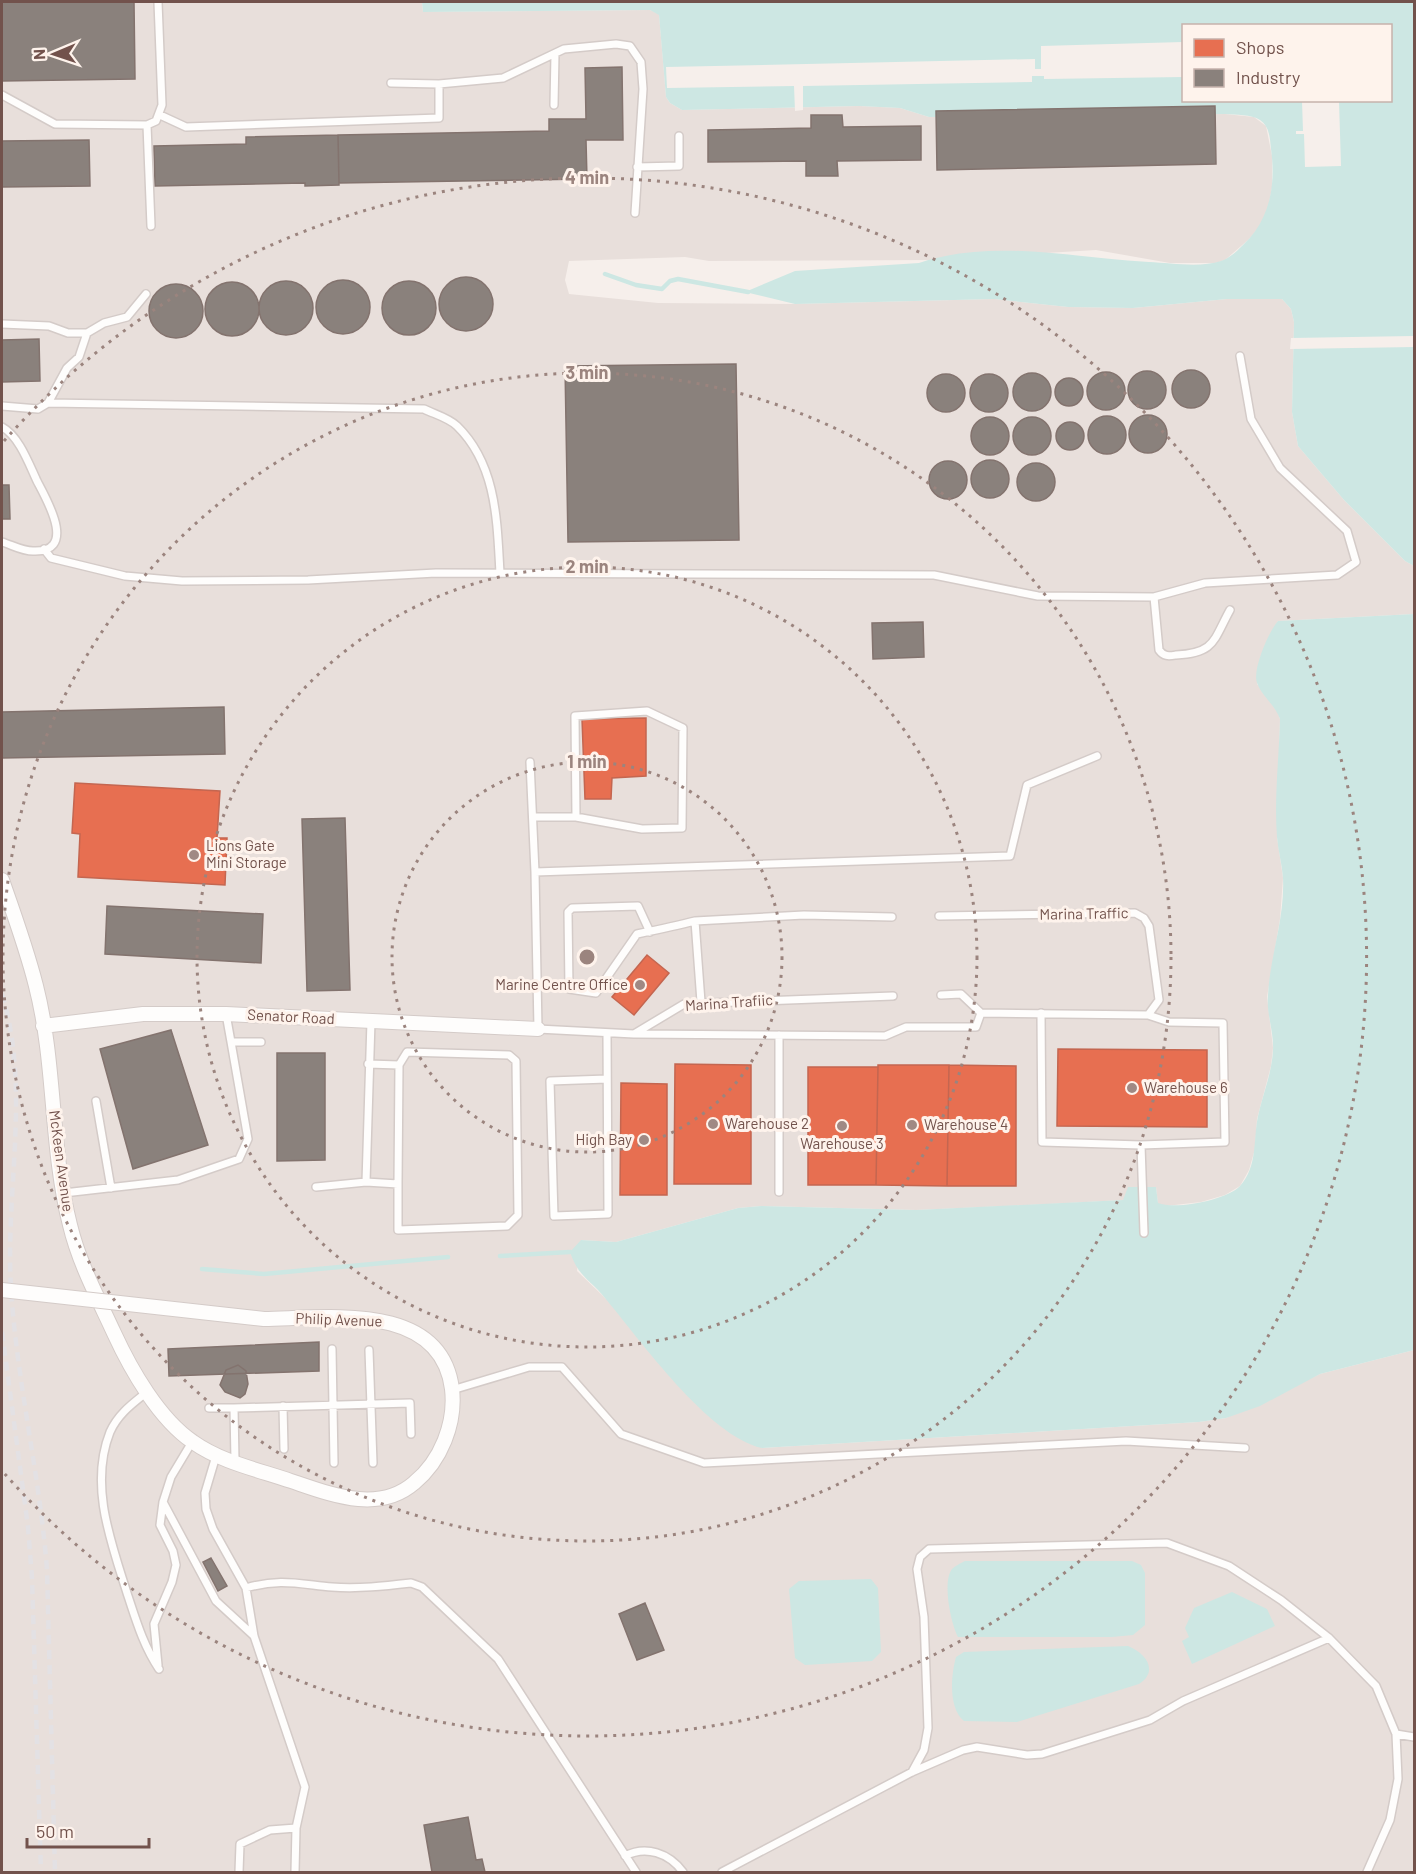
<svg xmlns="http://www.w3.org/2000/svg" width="1416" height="1874" viewBox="0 0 1416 1874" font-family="Barlow,sans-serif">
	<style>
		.industrial { fill: #e8dfdb }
		.water { fill: #cde7e3; fill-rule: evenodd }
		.pier { fill: #f6efeb }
		.shops { fill: #e76f51; stroke: #c46650; stroke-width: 1.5 }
		.industry { fill: #8a817c; stroke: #83736e; stroke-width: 1.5 }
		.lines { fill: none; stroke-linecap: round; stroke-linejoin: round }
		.stream { stroke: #cde7e3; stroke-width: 4.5 }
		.service-casing { stroke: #d4cbc8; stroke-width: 10 }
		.minor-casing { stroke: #d4cbc8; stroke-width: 16 }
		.service { stroke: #fefdfc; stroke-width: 7 }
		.minor { stroke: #fefdfc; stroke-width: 14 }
		.rail { stroke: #e3e1e4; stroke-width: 4.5; stroke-dasharray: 9 6; stroke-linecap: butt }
		.minor-bridge-casing { stroke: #d4cbc8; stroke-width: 16; stroke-linecap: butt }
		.minor-bridge { stroke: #fefdfc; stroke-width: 14 }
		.ring { fill: none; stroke: #9b847e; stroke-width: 3; stroke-dasharray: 3 6 }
		.poi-dot { fill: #a08984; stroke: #fef3ec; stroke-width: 2 }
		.labels { text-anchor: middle; stroke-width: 6; stroke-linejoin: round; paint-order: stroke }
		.poi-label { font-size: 15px; fill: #72524c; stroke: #fef3ec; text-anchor: start }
		.street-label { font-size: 15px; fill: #72524c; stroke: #fef3ec }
		.centre { fill: #9b847e; stroke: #fef3ec; stroke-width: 3 }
		.ring-label { font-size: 18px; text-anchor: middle; font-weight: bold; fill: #9b847e; stroke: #fef3ec; stroke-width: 6; stroke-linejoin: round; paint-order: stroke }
	</style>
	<rect width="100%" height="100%" fill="#f6efeb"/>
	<!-- industrial -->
	<path class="industrial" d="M2,2h420l1,10 227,-2 9,4 7,83 4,6 12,7 177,-4 41,2 29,9 296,-3 29,3 12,9 6,30v32l-4,20 -8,19 -12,13 -23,20 -9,3h-46l-74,-13 -165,10 -222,1 -24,-4 -116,4 -4,19 4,14 89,9 137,1 199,-5 74,8 65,1 94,-9h55l9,10 3,13 -2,90 6,34 46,54 61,61 9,5v48l-136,7 -18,37 -3,26 19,23 4,12 -3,118 6,41 -3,41 -13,78 6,51 -2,18 -14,53 -2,30 -6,21 -9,16 -15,9 -24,7 -35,4 -8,-2 -2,-17 -29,8 -4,5 -74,4 -133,6 -155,-4 -23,2 -122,34 -35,-2 -4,31 185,177 437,-26 27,-4 94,-44 94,-24v522h-1412z"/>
	<!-- water -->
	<path class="water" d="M422,2h992v564l-9,-5 -61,-61 -46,-54 -6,-34 2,-90 -3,-13 -9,-10h-55l-94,9 -65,-1 -74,-8 -199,5 -50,-12 50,-21 124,-8c74,-25 154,-5 230,-1 22,1 51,6 72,-1 9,-3 16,-10 22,-16 27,-25 33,-60 28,-96 -1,-10 -1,-22 -11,-29 -9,-6 -24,-5 -35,-6l-296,3 -29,-9 -41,-2 -177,4 -12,-7 -4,-6 -7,-82 -9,-5 -227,2zM1184,26h206v74h-206z
		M1414,614v736l-94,24 -60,32 -34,12 -27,4 -437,26c-54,-12 -121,-107 -157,-150 -15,-19 -26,-20 -35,-46l11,-12 35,2 122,-34 23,-2 155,4 207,-10 5,-13h28l2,16c18,7 69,-3 82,-17 18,-20 13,-46 18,-70 5,-22 14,-44 15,-66 1,-18 -7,-37 -5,-55 2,-39 17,-77 15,-117 -1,-14 -5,-27 -6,-41 -3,-39 2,-79 3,-118 -5,-14 -18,-23 -23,-36 -5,-13 12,-52 21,-62z
		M965,1561h167l9,4 4,8v52l-12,10 -21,2h-154c-7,-13 -16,-55 -6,-68 3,-3 9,-6 13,-8z
		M871,1579l7,9 3,64 -9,9 -67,4 -10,-7 -6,-69 10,-8z
		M1232,1592l35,17 8,17 -83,38 -10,-23 7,-4 -4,-9 9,-20z
		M1128,1646c18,7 31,25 11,38l-122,38 -53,-1c-16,-13 -13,-46 -8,-64l8,-5z"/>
	<!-- pier -->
	<path class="pier" d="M1183,42v35l-139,2v-3h-12v6l-229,4v24l-8,1 -1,-25 -127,2 -1,-21 369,-8v10h6v-23z
		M1302,101h37l2,65 -36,1 -1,-33h-8v-3h7z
		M1414,336v11l-124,2 1,-11z"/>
	<!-- shops -->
	<path class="shops" d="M646,718v58l-34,2 -1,21h-26l-3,-80z
		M75,783l145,8 -3,47h10l-2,47 -147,-8 2,-43 -8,-1z
		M647,955l22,18 -35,42 -22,-18z
		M1058,1049l149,1v77l-150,-1z
		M675,1064l76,1v119h-77z
		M878,1065h71l-2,121 -71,-1z
		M949,1065l67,1v120h-69z
		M808,1067h70l-2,118h-68z
		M621,1083l46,1v111h-47z"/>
	<!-- industry -->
	<path class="industry" d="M2,2h132l1,77 -133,2z
		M622,67l1,73h-37l1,39 -248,4 -1,-48 211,-4v-12h37l-1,-51z
		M1215,106l1,58 -279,6 -1,-59z
		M811,115h31l1,12 78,-1v34l-84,1 1,15h-32v-15l-98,1v-32l103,-2z
		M338,135l1,50 -34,1v-3l-150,3 -1,-40 92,-2v-7z
		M89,140l1,46 -88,1v-46z
		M439 304a27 27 0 1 1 54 0a27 27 0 1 1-54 0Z
		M316 307a27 27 0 1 1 54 0a27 27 0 1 1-54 0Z
		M259 308a27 27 0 1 1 54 0a27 27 0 1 1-54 0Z
		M382 308a27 27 0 1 1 54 0a27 27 0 1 1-54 0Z
		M205 309a27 27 0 1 1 54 0a27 27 0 1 1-54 0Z
		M149 311a27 27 0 1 1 54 0a27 27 0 1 1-54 0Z
		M39,339l1,42 -38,1v-42z
		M736,364l3,176 -171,2 -3,-176z
		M1172 389a19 19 0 1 1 38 0a19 19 0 1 1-38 0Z
		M1128 390a19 19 0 1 1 38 0a19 19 0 1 1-38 0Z
		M1087 391a19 19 0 1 1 38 0a19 19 0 1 1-38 0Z
		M1013 392a19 19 0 1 1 38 0a19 19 0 1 1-38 0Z
		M970 393a19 19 0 1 1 38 0a19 19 0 1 1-38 0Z
		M927 393a19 19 0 1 1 38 0a19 19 0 1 1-38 0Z
		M1055 392a14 14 0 1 1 28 0a14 14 0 1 1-28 0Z
		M1129 434a19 19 0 1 1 38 0a19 19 0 1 1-38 0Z
		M1088 435a19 19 0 1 1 38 0a19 19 0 1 1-38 0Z
		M971 436a19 19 0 1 1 38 0a19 19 0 1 1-38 0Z
		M1013 436a19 19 0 1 1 38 0a19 19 0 1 1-38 0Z
		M1056 436a14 14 0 1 1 28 0a14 14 0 1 1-28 0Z
		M971 479a19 19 0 1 1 38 0a19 19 0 1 1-38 0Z
		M929 480a19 19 0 1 1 38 0a19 19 0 1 1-38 0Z
		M1017 482a19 19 0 1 1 38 0a19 19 0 1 1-38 0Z
		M2,485h7l1,34h-8z
		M923,622l1,35 -51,2 -1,-36z
		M224,707l1,47 -223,4v-46z
		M345,818l5,172 -43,1 -5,-172z
		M107,906l156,8 -2,49 -156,-9z
		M171,1030l37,115 -75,24 -33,-120z
		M277,1053h48v107l-48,1z
		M319,1342v29l-150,5 -1,-27z
		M238,1365l8,6 2,13 -3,10 -5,4 -15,-6 -5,-7 6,-15z
		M211,1558l16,28 -9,5 -15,-29z
		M645,1603l19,47 -27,10 -18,-46z
		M468,1817l8,43 6,-1 3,13h-53l-8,-47z"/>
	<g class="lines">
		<!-- stream -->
		<path class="stream" d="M605,274l31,11 26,4 8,-8 8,-2 70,13
			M500,1256l70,-4
			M202,1269l62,5 184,-17"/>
		<!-- service casing -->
		<g class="service-casing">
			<path id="service" d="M391,83l48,1 64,-6 61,-29 52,-5 14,2 11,16 2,27 -8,124
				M2,95l53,29 92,1 9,-4 6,-16 -4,-103
				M554,105l1,-51
				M160,115l26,12 253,-9v-34
				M147,125l4,101
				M637,167l42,-1v-30
				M2,324l47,2 19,7h19
				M48,403l376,6c10,5 25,9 33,17 40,39 40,96 43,147
				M2,406l36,3 10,-6 19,-35 12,-11 8,-24 17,-10 23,-6 19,-23
				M2,427c17,9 27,37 35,54 10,19 41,72 -4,70 -11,0 -21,-6 -31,-9
				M44,549l7,9 74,18 57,5 126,-1 128,-7 498,2 104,21 116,1 5,53c5,7 10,6 17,5 39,-2 37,-14 54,-45
				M1154,597l51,-14 132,-8 19,-13 -9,-31 -67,-63 -29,-49 -11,-63
				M647,711l36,17 -1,100 -40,1 -66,-12 -1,-101z
				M530,762l5,110
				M534,817h42
				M939,916l196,-3 9,5 5,8 10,74 -11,15 -167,-2 -20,-19 -20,1
				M695,921l109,-6 88,2
				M650,932l-12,-26 -66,2 -4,4 1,77 27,4 41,-59c19,-4 38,-8 58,-13l6,81
				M893,996l-209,8 -50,30 -96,-5 -3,-157 475,-16 17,-71 70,-29
				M1041,1013l1,129 99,3 3,88
				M226,1014l5,28h30
				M607,1034l1,180 -54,2 -4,-135 57,-2
				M634,1034l251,2 21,-9h70l5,-14
				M779,1035v157
				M368,1064l31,1 -1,119
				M96,1101l15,87
				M1141,1145l84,-3 -2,-119 -54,-1 -21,-7
				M366,1182l5,-161
				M316,1187l50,-5 32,2v46l109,-4 11,-11 -2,-154 -7,-6 -102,-3 -8,13
				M64,1193l114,-13 61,-21 9,-20 -17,-97
				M332,1349l2,114
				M369,1350l4,113
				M452,1390l77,-23h33l59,67 83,29 422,-22 119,7
				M147,1392c-15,12 -29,22 -37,40 -21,53 1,110 17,161 9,27 16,52 32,76
				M283,1406l1,43
				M209,1408h25l1,53
				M234,1408l176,-5 1,31
				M192,1442l-21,35 -8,25 53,99 38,35
				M216,1456l-11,37 1,16 7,20 33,59 8,48 51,151 -9,41 -1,44
				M246,1588c33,-10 53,-4 86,-1 26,2 53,-1 79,-4l11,4 76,72 138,213
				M158,1665l-4,-41 18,-42 4,-17 -3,-14 -13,-26 3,-23
				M1396,1734l18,3
				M912,1772l12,-22 4,-22 -4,-111 -7,-48 3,-12 9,-8 238,-6 62,23 52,34 48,38 47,48 20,48 2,45 -8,41 -23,52
				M625,1856c21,-11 44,-3 58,16
				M239,1872l1,-28 30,-14 26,-2
				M722,1872l190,-100 51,-22 14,-3 50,8 15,-1 108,-34 33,-19 146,-63"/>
		</g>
		<!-- minor casing -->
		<g class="minor-casing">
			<path id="minor" d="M2,880c12,34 25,70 34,106 20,78 14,161 34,239 9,38 28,73 44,108 17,37 45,86 79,109 28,20 66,28 98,39 39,13 87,33 123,2 27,-22 42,-60 38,-94 -11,-88 -125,-71 -188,-70
				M43,1026l100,-12h83l312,15"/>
		</g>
		<!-- service -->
		<use href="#service" class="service"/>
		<!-- minor -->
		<use href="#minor" class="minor"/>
		<!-- rail -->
		<path class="rail" d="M2,994c29,96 3,197 9,295 6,94 29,187 36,281l8,302
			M2,1332l26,195 4,51 9,294"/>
		<!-- minor-bridge casing -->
		<g class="minor-bridge-casing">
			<path id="minor-bridge" d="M2,1290l262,29"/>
		</g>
		<!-- minor-bridge -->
		<use href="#minor-bridge" class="minor-bridge"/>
	</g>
	<!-- distance rings -->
	<g class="ring">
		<circle cx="587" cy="957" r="195"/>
		<circle cx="587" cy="957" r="390"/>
		<circle cx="587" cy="957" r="584"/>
		<path d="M4 441A779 779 0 1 1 4 1473"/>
	</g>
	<!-- markers -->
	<g class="poi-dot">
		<circle cx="194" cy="855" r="6"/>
		<circle cx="640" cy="985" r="6"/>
		<circle cx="1132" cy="1088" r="6"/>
		<circle cx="713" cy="1124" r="6"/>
		<circle cx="912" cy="1125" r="6"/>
		<circle cx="842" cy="1126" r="6"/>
		<circle cx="644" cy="1140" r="6"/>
	</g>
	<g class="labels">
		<!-- poi labels -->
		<g class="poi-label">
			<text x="206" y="851">Lions Gate<tspan x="206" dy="17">Mini Storage</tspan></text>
			<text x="628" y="990" text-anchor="end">Marine Centre Office</text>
			<text x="1144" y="1093">Warehouse 6</text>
			<text x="725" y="1129">Warehouse 2</text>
			<text x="924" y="1130">Warehouse 4</text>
			<text x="632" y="1145" text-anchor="end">High Bay</text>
			<text x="842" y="1149" text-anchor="middle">Warehouse 3</text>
		</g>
		<!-- street labels -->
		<g class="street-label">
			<text transform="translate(1084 914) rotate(-1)" y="5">Marina Traffic</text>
			<text transform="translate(729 1003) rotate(-4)" y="5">Marina Trafiic</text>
			<text transform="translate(291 1017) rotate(3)" y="5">Senator Road</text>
			<text transform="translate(61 1161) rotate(82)" y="5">McKeen Avenue</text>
			<text transform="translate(339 1320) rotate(2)" y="5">Philip Avenue</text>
		</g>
	</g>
	<circle cx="587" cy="957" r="9" class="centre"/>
	<g class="ring-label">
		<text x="587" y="184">4 min</text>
		<text x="587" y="379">3 min</text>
		<text x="587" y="573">2 min</text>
		<text x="587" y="768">1 min</text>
	</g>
	<!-- border -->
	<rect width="1416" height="1874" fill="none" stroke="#72524c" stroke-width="6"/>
	<!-- legend -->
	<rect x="1182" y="24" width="210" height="78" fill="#fef3ec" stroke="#c6b3ac" stroke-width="1.5"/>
	<rect x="1194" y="39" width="30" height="18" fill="#e76f51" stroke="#c6b3ac" stroke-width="1.5"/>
	<text x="1236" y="54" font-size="18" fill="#72524c">Shops</text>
	<rect x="1194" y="69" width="30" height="18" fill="#8a817c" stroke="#c6b3ac" stroke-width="1.5"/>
	<text x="1236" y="84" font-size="18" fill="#72524c">Industry</text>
	<!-- north arrow -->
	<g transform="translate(54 54) rotate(268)" stroke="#fef3ec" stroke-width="4.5" paint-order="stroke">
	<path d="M0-4.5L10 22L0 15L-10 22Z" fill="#72524c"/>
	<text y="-9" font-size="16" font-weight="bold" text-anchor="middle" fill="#72524c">N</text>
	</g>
	<!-- scale -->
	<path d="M27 1838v9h122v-9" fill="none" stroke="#72524c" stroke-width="3"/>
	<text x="36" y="1838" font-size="18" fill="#72524c" stroke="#fef3ec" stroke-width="4.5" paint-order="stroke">50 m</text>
</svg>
